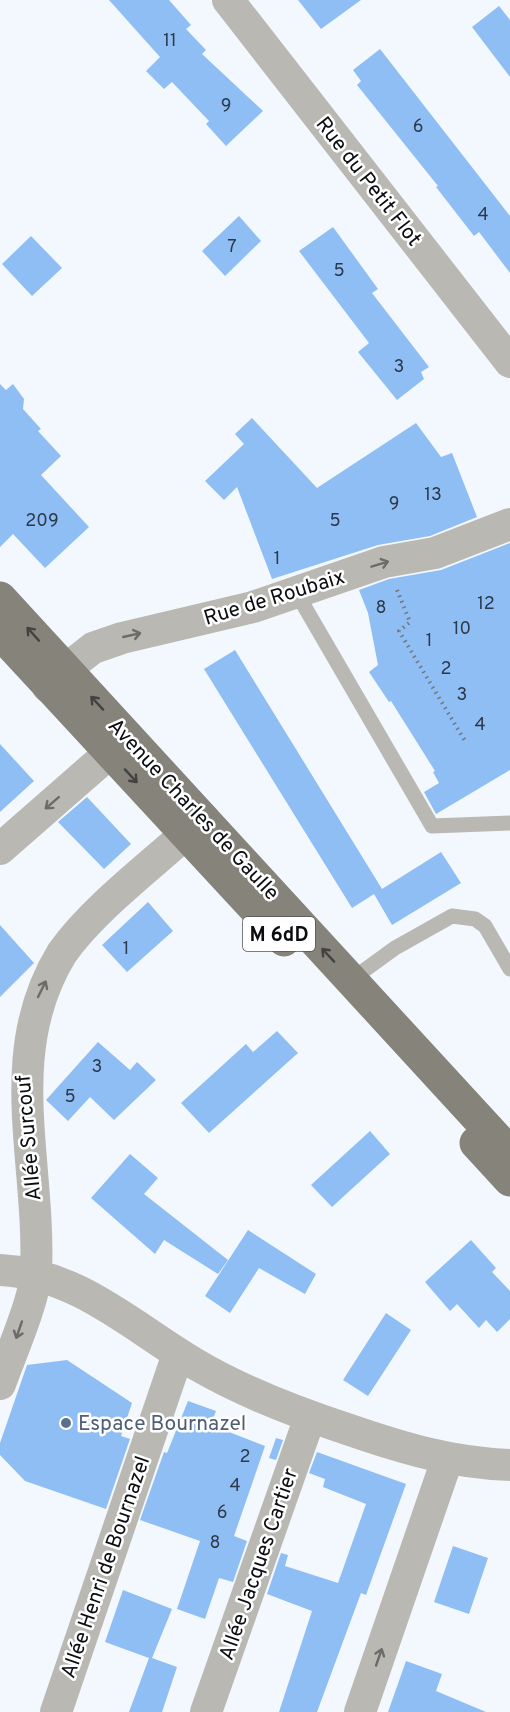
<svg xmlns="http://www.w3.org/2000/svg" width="510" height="1712" viewBox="0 0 510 1712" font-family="Overpass,sans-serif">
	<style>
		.building { fill: #8ebef4 }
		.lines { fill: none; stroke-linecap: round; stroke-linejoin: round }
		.path { stroke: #74777c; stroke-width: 4; stroke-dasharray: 1.5 4.5; stroke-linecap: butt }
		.lane { stroke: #bab8b3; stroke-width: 15 }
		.street { stroke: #bab8b3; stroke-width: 32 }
		.primary { stroke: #86837a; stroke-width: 33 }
		.oneway { stroke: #6b6b6a }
		.oneway2 { stroke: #424240 }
		.service-dot { fill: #5c6f8a; stroke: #fff; stroke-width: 2 }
		.labels { text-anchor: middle; stroke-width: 5; stroke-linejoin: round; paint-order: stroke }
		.number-label { font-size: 18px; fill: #2c394a }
		.shield { fill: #fff; stroke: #545658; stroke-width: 1.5 }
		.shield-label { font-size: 20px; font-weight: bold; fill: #0b0d11 }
		.street-label { font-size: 21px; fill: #0b0d11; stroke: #fff }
		.service-label { font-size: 21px; fill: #4e5e75; stroke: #fff; text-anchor: start }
	</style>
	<rect width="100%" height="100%" fill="#f3f8fe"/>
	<!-- building -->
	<path class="building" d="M109,0h60l22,25 -5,4 20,21 -4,4 61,57 -37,35 -20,-22 3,-3 -37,-39 -8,7 -18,-18 14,-14z
		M298,0h63l-40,29z
		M499,6l11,14v57l-38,-50z
		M380,49l130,167v57l-31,-41 -5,4 -38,-49 2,-1 -81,-101 4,-4 -8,-11z
		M239,216l22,25 -36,35 -23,-25z
		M333,227l45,62 -6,4 57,74 -8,5 3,7 -27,21 -39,-48 11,-9 -70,-92z
		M31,236l31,32 -30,28 -30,-32z
		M0,384l6,6 7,-6 11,15 -1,10 18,20 -3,2 23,25 -20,19 48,52 -44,41 -32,-34 -13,13z
		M252,418l65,70 99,-65 25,34 11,-4 25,64 -47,19 -52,9 -106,34 -35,-92 -13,13 -19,-19 39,-37 -9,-10z
		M510,543v227l-74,44 -12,-22 15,-9 -6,-11 2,-1 -44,-70 -2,1 -20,-30 9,-7 -10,-52 -9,-23 30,-11 52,-9z
		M235,650l147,239 -30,19 -148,-239z
		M0,744l34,37 -34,31z
		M87,797l44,47 -27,25 -46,-47z
		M441,852l20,31 -69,42 -18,-31z
		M148,902l25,29 -46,41 -25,-27z
		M0,925l34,38 -34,34z
		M277,1031l21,22 -89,80 -28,-30 65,-59 7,8z
		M98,1042l32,28 7,-8 19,18 -42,40 -24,-23 -22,24 -22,-21z
		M370,1131l20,23 -58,53 -21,-22z
		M130,1154l28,24 -14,16 84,66 -10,14 -54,-34 -9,14 -64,-56z
		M248,1230l68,44 -11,20 -46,-26 -29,45 -25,-17z
		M471,1240l25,28 -4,4 18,19v28l-13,13 -11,-12 -7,8 -22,-24 -7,7 -25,-29z
		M386,1313l25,17 -43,66 -25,-16z
		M67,1360l65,43 -11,33 9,3 -24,70 -81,-28 -25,-26v-12l27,-78z
		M188,1401l28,10 -5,14 54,21 -31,90 13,5 -14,41 -14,-4 -14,41 -28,-10 23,-68 -60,-21 24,-68 3,1z
		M276,1438l7,2 -7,20 -7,-2z
		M317,1452l89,32 -40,111 -5,-2 -44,119h-38l33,-101 -45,-17 14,-41 7,2 -3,11 53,17 28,-79 -43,-17 2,-8 -16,-6z
		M453,1546l35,12 -19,56 -35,-12z
		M123,1590l49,19 -20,49 25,9 -15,45h-33l20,-54 -44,-16z
		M406,1661l36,13 -6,17 50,21h-98z"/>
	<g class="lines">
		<!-- path -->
		<path class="path" d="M397,590l13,32 -11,9 66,110"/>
		<!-- lane -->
		<path class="lane" d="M296,592l136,234 78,-3
			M351,980l44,-32 57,-32 23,3 10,7 25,43"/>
		<!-- street -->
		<path class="street" d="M228,0l282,362
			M48,687l17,-17 28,-22 29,-10 131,-31 131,-45 51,-9 75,-29
			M0,849l128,-112
			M0,1270c79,4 132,57 197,95 48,28 98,47 150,64 55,19 105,34 163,36
			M0,1384c10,-28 35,-85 36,-112 5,-111 -36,-218 26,-319 34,-48 97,-93 141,-135
			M56,1712l122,-358
			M206,1712l104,-295
			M360,1712l87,-252"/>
		<!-- primary -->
		<path class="primary" d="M0,598l510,555
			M0,633l284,307
			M476,1143l34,37"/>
	</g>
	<!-- one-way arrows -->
	<defs><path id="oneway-shaft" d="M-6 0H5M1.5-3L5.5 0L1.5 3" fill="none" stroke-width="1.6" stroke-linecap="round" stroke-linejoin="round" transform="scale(1.5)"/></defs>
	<g class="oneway">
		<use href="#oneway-shaft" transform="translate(380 564) rotate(-17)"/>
		<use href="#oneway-shaft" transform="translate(132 635) rotate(-13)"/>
		<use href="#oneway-shaft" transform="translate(52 803) rotate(139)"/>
		<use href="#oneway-shaft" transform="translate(42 989) rotate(-64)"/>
		<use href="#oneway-shaft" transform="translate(19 1330) rotate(109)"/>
		<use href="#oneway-shaft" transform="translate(379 1657) rotate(-71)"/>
	</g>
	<g class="oneway2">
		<use href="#oneway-shaft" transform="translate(33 634) rotate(-132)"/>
		<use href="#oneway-shaft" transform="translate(97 703) rotate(-133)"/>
		<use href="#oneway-shaft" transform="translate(131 776) rotate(47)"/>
		<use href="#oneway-shaft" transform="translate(328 955) rotate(-133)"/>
	</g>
	<!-- markers -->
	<circle class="service-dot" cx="66" cy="1423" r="6"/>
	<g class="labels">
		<!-- number labels -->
		<g class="number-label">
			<text x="170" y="46">11</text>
			<text x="226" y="111">9</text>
			<text x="418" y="132">6</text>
			<text x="483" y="220">4</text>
			<text x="232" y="252">7</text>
			<text x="339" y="276">5</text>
			<text x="399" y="372">3</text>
			<text x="433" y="500">13</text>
			<text x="394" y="509">9</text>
			<text x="42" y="526">209</text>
			<text x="335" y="526">5</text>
			<text x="277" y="564">1</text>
			<text x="486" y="609">12</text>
			<text x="381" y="613">8</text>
			<text x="462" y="634">10</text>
			<text x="429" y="646">1</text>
			<text x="446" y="674">2</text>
			<text x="462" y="700">3</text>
			<text x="480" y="730">4</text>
			<text x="126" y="954">1</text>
			<text x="97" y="1072">3</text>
			<text x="70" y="1102">5</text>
			<text x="245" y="1462">2</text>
			<text x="235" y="1491">4</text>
			<text x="222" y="1518">6</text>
			<text x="215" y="1548">8</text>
		</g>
		<!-- shield labels -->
		<rect class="shield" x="243" y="917" width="72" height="34" rx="4.5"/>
		<g class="shield-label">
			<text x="279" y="941">M 6dD</text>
		</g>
		<!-- street labels -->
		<g class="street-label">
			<text transform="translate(369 181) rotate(52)" y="7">Rue du Petit Flot</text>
			<text transform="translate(274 597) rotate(-17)" y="7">Rue de Roubaix</text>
			<text transform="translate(194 809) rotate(47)" y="7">Avenue Charles de Gaulle</text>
			<text transform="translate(28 1138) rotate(-95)" y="7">Allée Surcouf</text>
			<text transform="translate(258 1564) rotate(-71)" y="7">Allée Jacques Cartier</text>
			<text transform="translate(105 1567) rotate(-71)" y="7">Allée Henri de Bournazel</text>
		</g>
		<!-- service labels -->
		<g class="service-label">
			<text x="78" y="1430">Espace Bournazel</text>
		</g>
	</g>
</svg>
